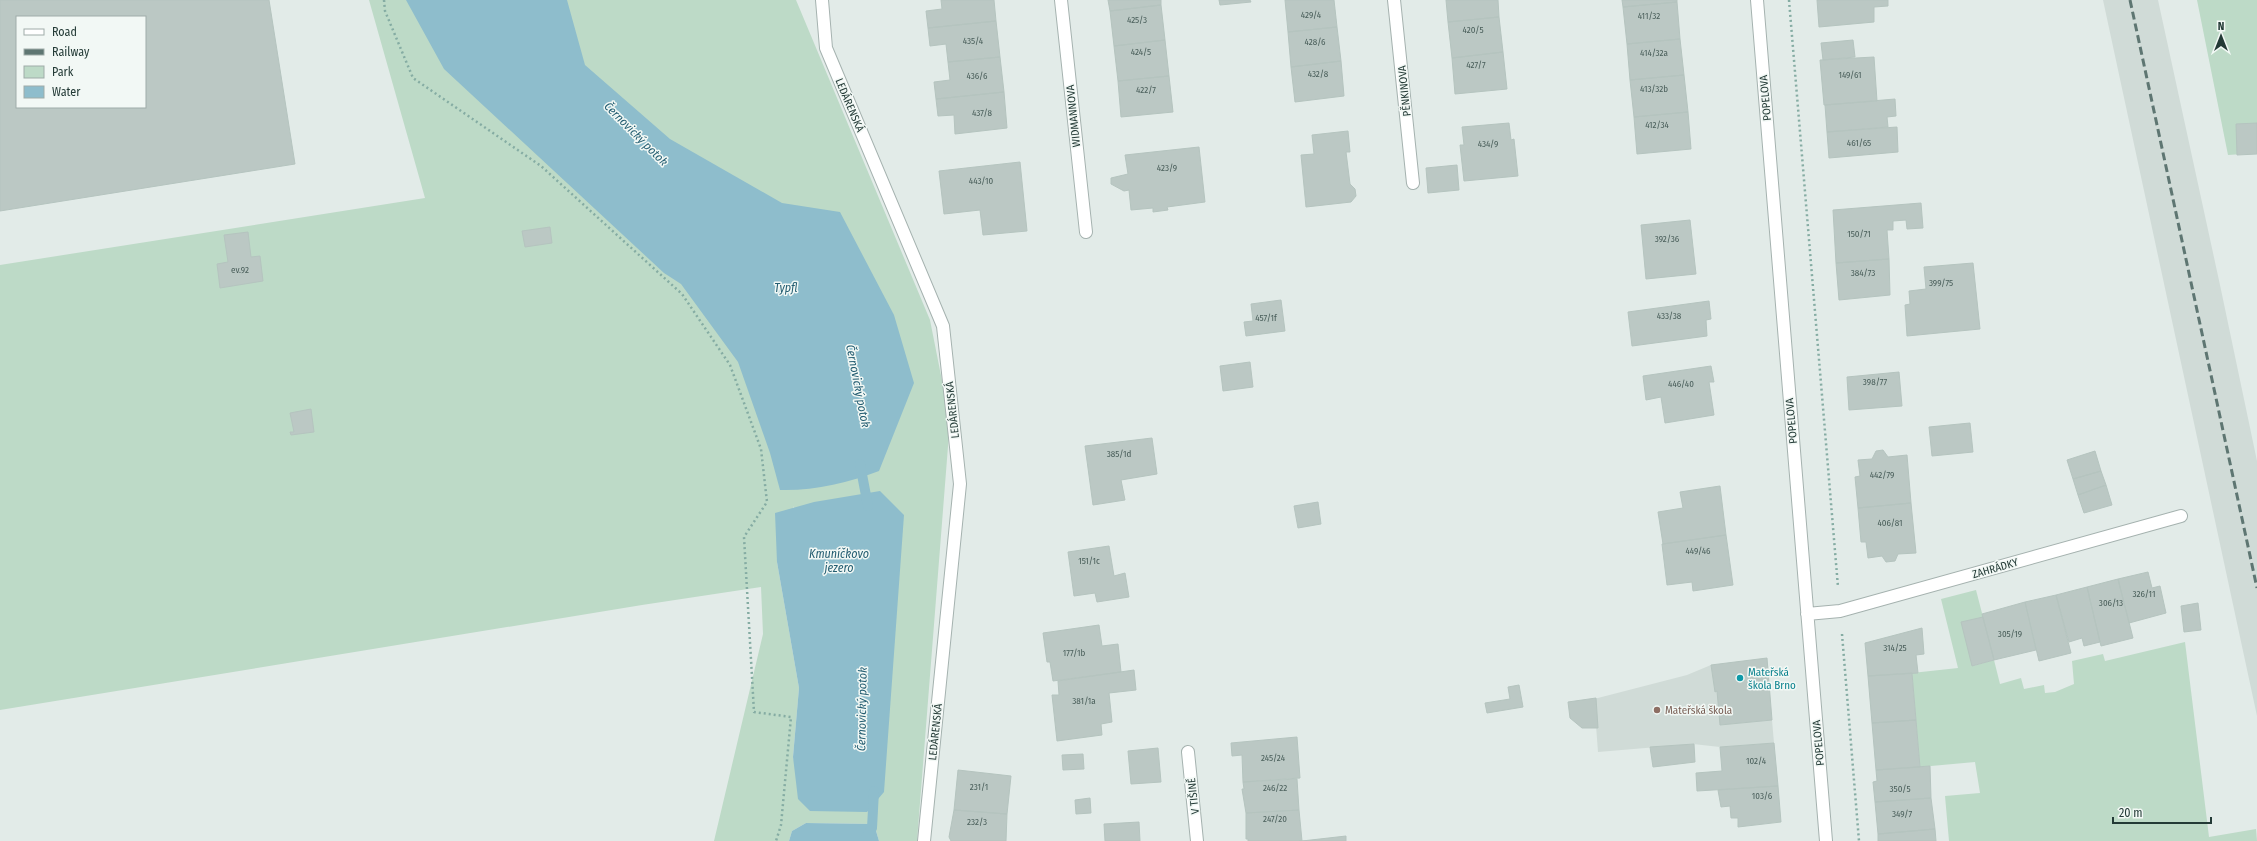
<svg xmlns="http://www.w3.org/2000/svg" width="2257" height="841" viewBox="0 0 2257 841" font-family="'Fira Sans Condensed',sans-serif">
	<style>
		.built { fill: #d0dbd7 }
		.green { fill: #bddac7; fill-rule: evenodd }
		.water { fill: #8ebdcc }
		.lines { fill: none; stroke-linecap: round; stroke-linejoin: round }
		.stream { stroke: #8ebdcc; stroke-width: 10 }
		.building { fill: #bbc8c4; stroke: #b5c4bf; fill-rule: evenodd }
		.minor-casing { stroke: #a5b2af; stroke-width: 14 }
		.path { stroke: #85aca3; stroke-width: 2.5; stroke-dasharray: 2 3; stroke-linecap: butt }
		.minor { stroke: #fff; stroke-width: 12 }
		.rail { stroke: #5e7672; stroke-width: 3; stroke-dasharray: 8 4; stroke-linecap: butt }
		.culture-dot { fill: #0f9aa8; stroke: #f2f8f5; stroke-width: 1.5 }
		.education-dot { fill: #8d6e63; stroke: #f2f8f5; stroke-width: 1.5 }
		.labels { text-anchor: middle; stroke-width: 3; stroke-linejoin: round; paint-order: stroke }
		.number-label { font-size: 9px; fill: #495e5a }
		.street-label { font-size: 11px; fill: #233a36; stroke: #f2f8f5 }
		.culture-label { font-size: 11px; fill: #0d838f; stroke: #f2f8f5; text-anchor: start }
		.education-label { font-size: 11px; fill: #785e54; stroke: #f2f8f5; text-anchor: start }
		.water-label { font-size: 12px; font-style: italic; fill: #235d71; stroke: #f2f8f5 }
	</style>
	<rect width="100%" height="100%" fill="#e2ebe8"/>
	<!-- built -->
	<path class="built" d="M2103,0h55l62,285 37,176v255z
		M1711,665l4,24 4,6 1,30 52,-5 2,23 -54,4 -27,-3 -95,8 -4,-53 93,-24z"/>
	<!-- green -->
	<path class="green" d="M369,0h427l134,320 20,101 -33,420h-38l-5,-17 -68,-1 -14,8 -3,10h-75l49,-207 -2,-47 -119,18 -642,105v-445l425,-67zM794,506l16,305 -17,-54 6,-69 -22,-126z
		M2197,0h60v153l-29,2z
		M1976,590l7,27 -10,49 21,-6 6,24 21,-6 3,11 20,-4 1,8 10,-1 19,-8 -2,-23 31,-7 2,7 80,-19 24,195 47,-8 1,12h-308l-4,-45 35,-3 -5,-31 -55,5 -8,-94 46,-5 -17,-69z"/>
	<!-- water -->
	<path class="water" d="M406,0h161l18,65 85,74 112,64 58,9 54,103 20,68 -35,88c-31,12 -66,20 -99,19l-10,-37 -32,-91 -57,-78 -17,-11 -220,-204z
		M880,491l24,24 -20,277 -17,20 -57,-1 -12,-12 -5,-42 6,-69 -22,-126 -2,-49 39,-11z
		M806,823l68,1 5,17h-90l3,-10z"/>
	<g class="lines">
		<!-- stream -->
		<path class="stream" d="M860,464l8,42
			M864,841l8,-13 2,-37"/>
	</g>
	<!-- building -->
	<path class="building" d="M0,0h269l26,164 -295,47zM17,17h128v90h-128z
		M941,0h53l2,21 -68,7 -2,-17 16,-2z
		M1108,0h53v5l-51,6z
		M1219,0h31l1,2 -31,3z
		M1285,0h49l3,27 -49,5z
		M1446,0h52l1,17 -51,5z
		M1622,0h55v2l-54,5z
		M1817,0h71v6l-14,1v15l-55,5z
		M1677,2l3,37 -53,5 -4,-37z
		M1161,5l4,35 -51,6 -4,-35z
		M1499,17l4,35 -51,6 -4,-36z
		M996,21l4,36 -52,5 -2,-18 -16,2 -2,-18z
		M1337,27l4,34 -50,6 -3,-35z
		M1680,39l4,36 -54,5 -3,-36z
		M1165,40l4,36 -51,5 -4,-35z
		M1853,40l2,17 -32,3 -2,-17z
		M1503,52l4,37 -52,5 -3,-36z
		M1000,57l4,35 -68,7 -2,-17 16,-2 -2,-18z
		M1874,57l3,44 -53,4 -4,-45z
		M1341,61l3,35 -49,6 -4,-35z
		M1684,75l4,37 -54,5 -4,-37z
		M1169,76l4,36 -52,5 -3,-36z
		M1004,92l3,36 -52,6 -1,-19 -16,1 -2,-17z
		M1895,99l1,17 -9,1 1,10 -61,5 -2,-27z
		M1688,112l3,37 -54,5 -3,-37z
		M1509,123l2,17 3,-1 4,37 -54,5 -4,-36h4l-2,-18z
		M2257,123v31l-20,1 -1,-31z
		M1897,127l1,25 -69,6 -2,-26z
		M1348,131l2,21h-4l4,32 5,5 1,7 -5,6 -45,5 -5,-52 13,-1 -2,-19z
		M1199,147l6,55 -38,5 1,3 -15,2v-4l-22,2 -2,-20 -5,1 -13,-7v-6l17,-4 -3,-19z
		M1020,162l7,69 -44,4 -3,-25 -36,4 -5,-43z
		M1457,165l2,25 -31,3 -2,-25z
		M1921,203l2,25 -16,1 -1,-9 -13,1v9h-6l2,29 -53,4 -3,-53z
		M1690,220l6,54 -50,5 -5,-54z
		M550,227l2,16 -27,4 -3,-16z
		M248,232l3,25 9,-1 3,25 -43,7 -3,-24 11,-2 -4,-27z
		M1889,259l1,36 -51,5 -3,-37z
		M1973,263l7,66 -73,7 -2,-31 5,-1 -1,-13 17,-2 -2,-22z
		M1281,300l4,31 -39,5 -2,-14 9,-1 -2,-17z
		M1709,301l2,18 -5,1 1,16 -75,10 -4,-34z
		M1250,362l3,25 -30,4 -3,-25z
		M1711,366l3,16h-5l5,33 -49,8 -4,-26 -15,3 -3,-24z
		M1899,372l3,34 -53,4 -2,-33z
		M311,409l3,23 -23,3 -1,-3h4l-4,-19z
		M1970,423l3,29 -41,4 -3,-29z
		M1152,438l5,36 -36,6 4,20 -32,5 -8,-59z
		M1883,450l5,7 19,-2 4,48 -53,5 -3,-31 5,-1 -2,-16 14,-1 4,-8z
		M2095,451l6,20 -28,8 -6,-19z
		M2101,471l5,14 -28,10 -5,-16z
		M2106,485l6,20 -28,8 -6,-18z
		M1720,486l6,49 -63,9 -5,-32 25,-4 -3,-16z
		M1318,502l3,22 -23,4 -4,-22z
		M1911,503l5,50 -18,1 -3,7 -9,1 -4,-6 -14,2 -2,-16h-5l-3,-34z
		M1726,535l7,50 -40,6 -1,-9 -25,3 -5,-41z
		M1109,546l5,30 11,-3 4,24 -32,5 -2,-9 -21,3 -6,-44z
		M2148,572l4,16 8,-2 6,27 -37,10 -11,-44z
		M2118,579l15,59 -32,8 -14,-59z
		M2087,587l13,55 -16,4 -2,-8 -13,4 -13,-47z
		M2056,595l15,58 -32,8 -14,-59z
		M2025,602l11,48 -42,10 -12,-46z
		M2198,603l3,27 -17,2 -3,-26z
		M1983,617l11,43 -22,6 -11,-44z
		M1099,625l3,21 16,-2 3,28 -68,9 -3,-19h-3l-4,-29z
		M1922,628l2,26 -8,1 2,18 -50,3 -3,-33z
		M1767,658l5,62 -52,5 -3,-34 -2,1 -4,-27z
		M1134,670l2,20 -27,3 3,29 -11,2 1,11 -45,6 -5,-46h7l-1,-14z
		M1912,673l4,47 -44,3 -4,-47z
		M1519,685l4,22 -36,6 -2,-10 25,-4 -2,-12z
		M1596,698l2,30h-16l-12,-10 -2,-16z
		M1916,720l4,47 -44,3 -4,-47z
		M1297,737l3,41 -57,4 -1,-27 -10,1 -1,-13z
		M1774,743l4,43 -81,5 -1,-18 26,-2 -2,-24z
		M1694,744l1,18 -42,5 -3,-20z
		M1158,748l3,34 -30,2 -3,-33z
		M1083,754l1,15 -21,1 -1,-15z
		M1930,766l1,32 -56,4 -2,-20 4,-1 -1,-11z
		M958,770l53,6 -4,38 -53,-4z
		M1297,779l2,31 -53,3 -4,-24h2l-1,-7z
		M1778,786l3,36 -43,5v-9h-7l-1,-12 -9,1 -3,-17z
		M1090,798l1,15 -15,1 -1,-14z
		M1931,798l4,31 -57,5 -3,-32z
		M954,810l53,4 -1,27h-55l-2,-4z
		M1299,810l3,31h-54v-2h-2v-26z
		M1139,822l1,19h-35l-1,-17z
		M1935,829l1,12h-58v-7z
		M1346,836v5h-47h3z"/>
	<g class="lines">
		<!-- minor casing -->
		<g class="minor-casing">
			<path id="minor" d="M822,0l4,48 117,278 17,158 -36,357
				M1061,0l25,232
				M1394,0l19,183
				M1757,0l69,841
				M1807,614l33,-3 341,-95
				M1188,752l9,89"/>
		</g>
		<!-- path -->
		<path class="path" d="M384,0l1,11 28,67 128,88 141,128 48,71 31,84 6,53 -23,35 10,175 37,5 -10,108 -5,16
			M1789,0l49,587
			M1842,634l17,207"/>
		<!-- minor -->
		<use href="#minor" class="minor"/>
		<!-- rail -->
		<path class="rail" d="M2130,0l127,588"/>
	</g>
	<!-- markers -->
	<circle class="culture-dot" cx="1740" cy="678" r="4"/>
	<circle class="education-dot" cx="1657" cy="710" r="4"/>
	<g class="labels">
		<!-- number labels -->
		<g class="number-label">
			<text x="1311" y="18">429/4</text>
			<text x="1649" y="19">411/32</text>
			<text x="1137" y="23">425/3</text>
			<text x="1473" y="33">420/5</text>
			<text x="973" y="44">435/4</text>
			<text x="1315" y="45">428/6</text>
			<text x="1141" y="55">424/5</text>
			<text x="1654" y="56">414/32a</text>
			<text x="1476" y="68">427/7</text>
			<text x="1318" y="77">432/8</text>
			<text x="1850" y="78">149/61</text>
			<text x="977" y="79">436/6</text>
			<text x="1654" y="92">413/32b</text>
			<text x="1146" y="93">422/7</text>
			<text x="982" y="116">437/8</text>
			<text x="1657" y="128">412/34</text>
			<text x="1859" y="146">461/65</text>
			<text x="1488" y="147">434/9</text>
			<text x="1167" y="171">423/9</text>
			<text x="981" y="184">443/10</text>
			<text x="1859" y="237">150/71</text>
			<text x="1667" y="242">392/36</text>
			<text x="240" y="273">ev.92</text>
			<text x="1863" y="276">384/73</text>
			<text x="1941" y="286">399/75</text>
			<text x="1669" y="319">433/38</text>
			<text x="1266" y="321">457/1f</text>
			<text x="1875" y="385">398/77</text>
			<text x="1681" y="387">446/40</text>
			<text x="1119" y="457">385/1d</text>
			<text x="1882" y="478">442/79</text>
			<text x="1890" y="526">406/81</text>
			<text x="1698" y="554">449/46</text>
			<text x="1089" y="564">151/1c</text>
			<text x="2144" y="597">326/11</text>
			<text x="2111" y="606">306/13</text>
			<text x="2010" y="637">305/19</text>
			<text x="1895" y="651">314/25</text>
			<text x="1074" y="656">177/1b</text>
			<text x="1084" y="704">381/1a</text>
			<text x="1273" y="761">245/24</text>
			<text x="1756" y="764">102/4</text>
			<text x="979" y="790">231/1</text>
			<text x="1275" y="791">246/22</text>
			<text x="1900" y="792">350/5</text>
			<text x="1762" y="799">103/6</text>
			<text x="1902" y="817">349/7</text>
			<text x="1275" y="822">247/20</text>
			<text x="977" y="825">232/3</text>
		</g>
		<!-- street labels -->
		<g class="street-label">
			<text transform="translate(1404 91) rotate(-96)" y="4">PĚNKINOVA</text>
			<text transform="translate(1765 98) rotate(-95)" y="4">POPELOVA</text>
			<text transform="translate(850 105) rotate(67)" y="4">LEDÁRENSKÁ</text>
			<text transform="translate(1073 116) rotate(-96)" y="4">WIDMANNOVA</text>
			<text transform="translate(952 410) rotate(-96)" y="4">LEDÁRENSKÁ</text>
			<text transform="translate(1791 421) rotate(-95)" y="4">POPELOVA</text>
			<text transform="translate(1995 568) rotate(-16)" y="4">ZAHRÁDKY</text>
			<text transform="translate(935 732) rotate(-84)" y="4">LEDÁRENSKÁ</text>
			<text transform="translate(1818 743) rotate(-95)" y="4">POPELOVA</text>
			<text transform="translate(1193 796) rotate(-96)" y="4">V TIŠINĚ</text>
		</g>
		<!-- culture labels -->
		<g class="culture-label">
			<text x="1748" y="676">Mateřská<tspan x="1748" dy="13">škola Brno</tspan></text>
		</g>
		<!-- education labels -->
		<g class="education-label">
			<text x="1665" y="714">Mateřská škola</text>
		</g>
		<!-- water labels -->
		<g class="water-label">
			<text transform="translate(636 134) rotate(45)" y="4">Černovický potok</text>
			<text x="786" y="292">Typfl</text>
			<text transform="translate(858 386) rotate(79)" y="4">Černovický potok</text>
			<text x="839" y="558">Kmuníčkovo<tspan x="839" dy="14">jezero</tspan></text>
			<text transform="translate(862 709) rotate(-89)" y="4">Černovický potok</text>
		</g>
	</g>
	<!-- legend -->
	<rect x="16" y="16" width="130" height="92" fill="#f2f8f5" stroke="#9faca9"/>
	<rect x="24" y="29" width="20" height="6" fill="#ffffff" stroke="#9faca9"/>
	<text x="52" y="36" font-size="12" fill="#233a36">Road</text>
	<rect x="24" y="49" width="20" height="6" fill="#5e7672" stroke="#9faca9"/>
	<text x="52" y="56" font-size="12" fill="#233a36">Railway</text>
	<rect x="24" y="66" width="20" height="12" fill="#bddac7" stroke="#9faca9"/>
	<text x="52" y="76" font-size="12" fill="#233a36">Park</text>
	<rect x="24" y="86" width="20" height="12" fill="#8ebdcc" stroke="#9faca9"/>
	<text x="52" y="96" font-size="12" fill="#233a36">Water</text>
	<!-- north arrow -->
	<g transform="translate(2221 36)" stroke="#f2f8f5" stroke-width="3" paint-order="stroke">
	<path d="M0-3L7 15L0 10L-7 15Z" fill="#233a36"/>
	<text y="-6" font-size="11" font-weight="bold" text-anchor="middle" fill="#233a36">N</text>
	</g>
	<!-- scale -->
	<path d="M2113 817v6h98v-6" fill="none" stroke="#233a36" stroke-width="2"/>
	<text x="2119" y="817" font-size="12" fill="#233a36" stroke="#f2f8f5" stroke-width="3" paint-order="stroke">20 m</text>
</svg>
